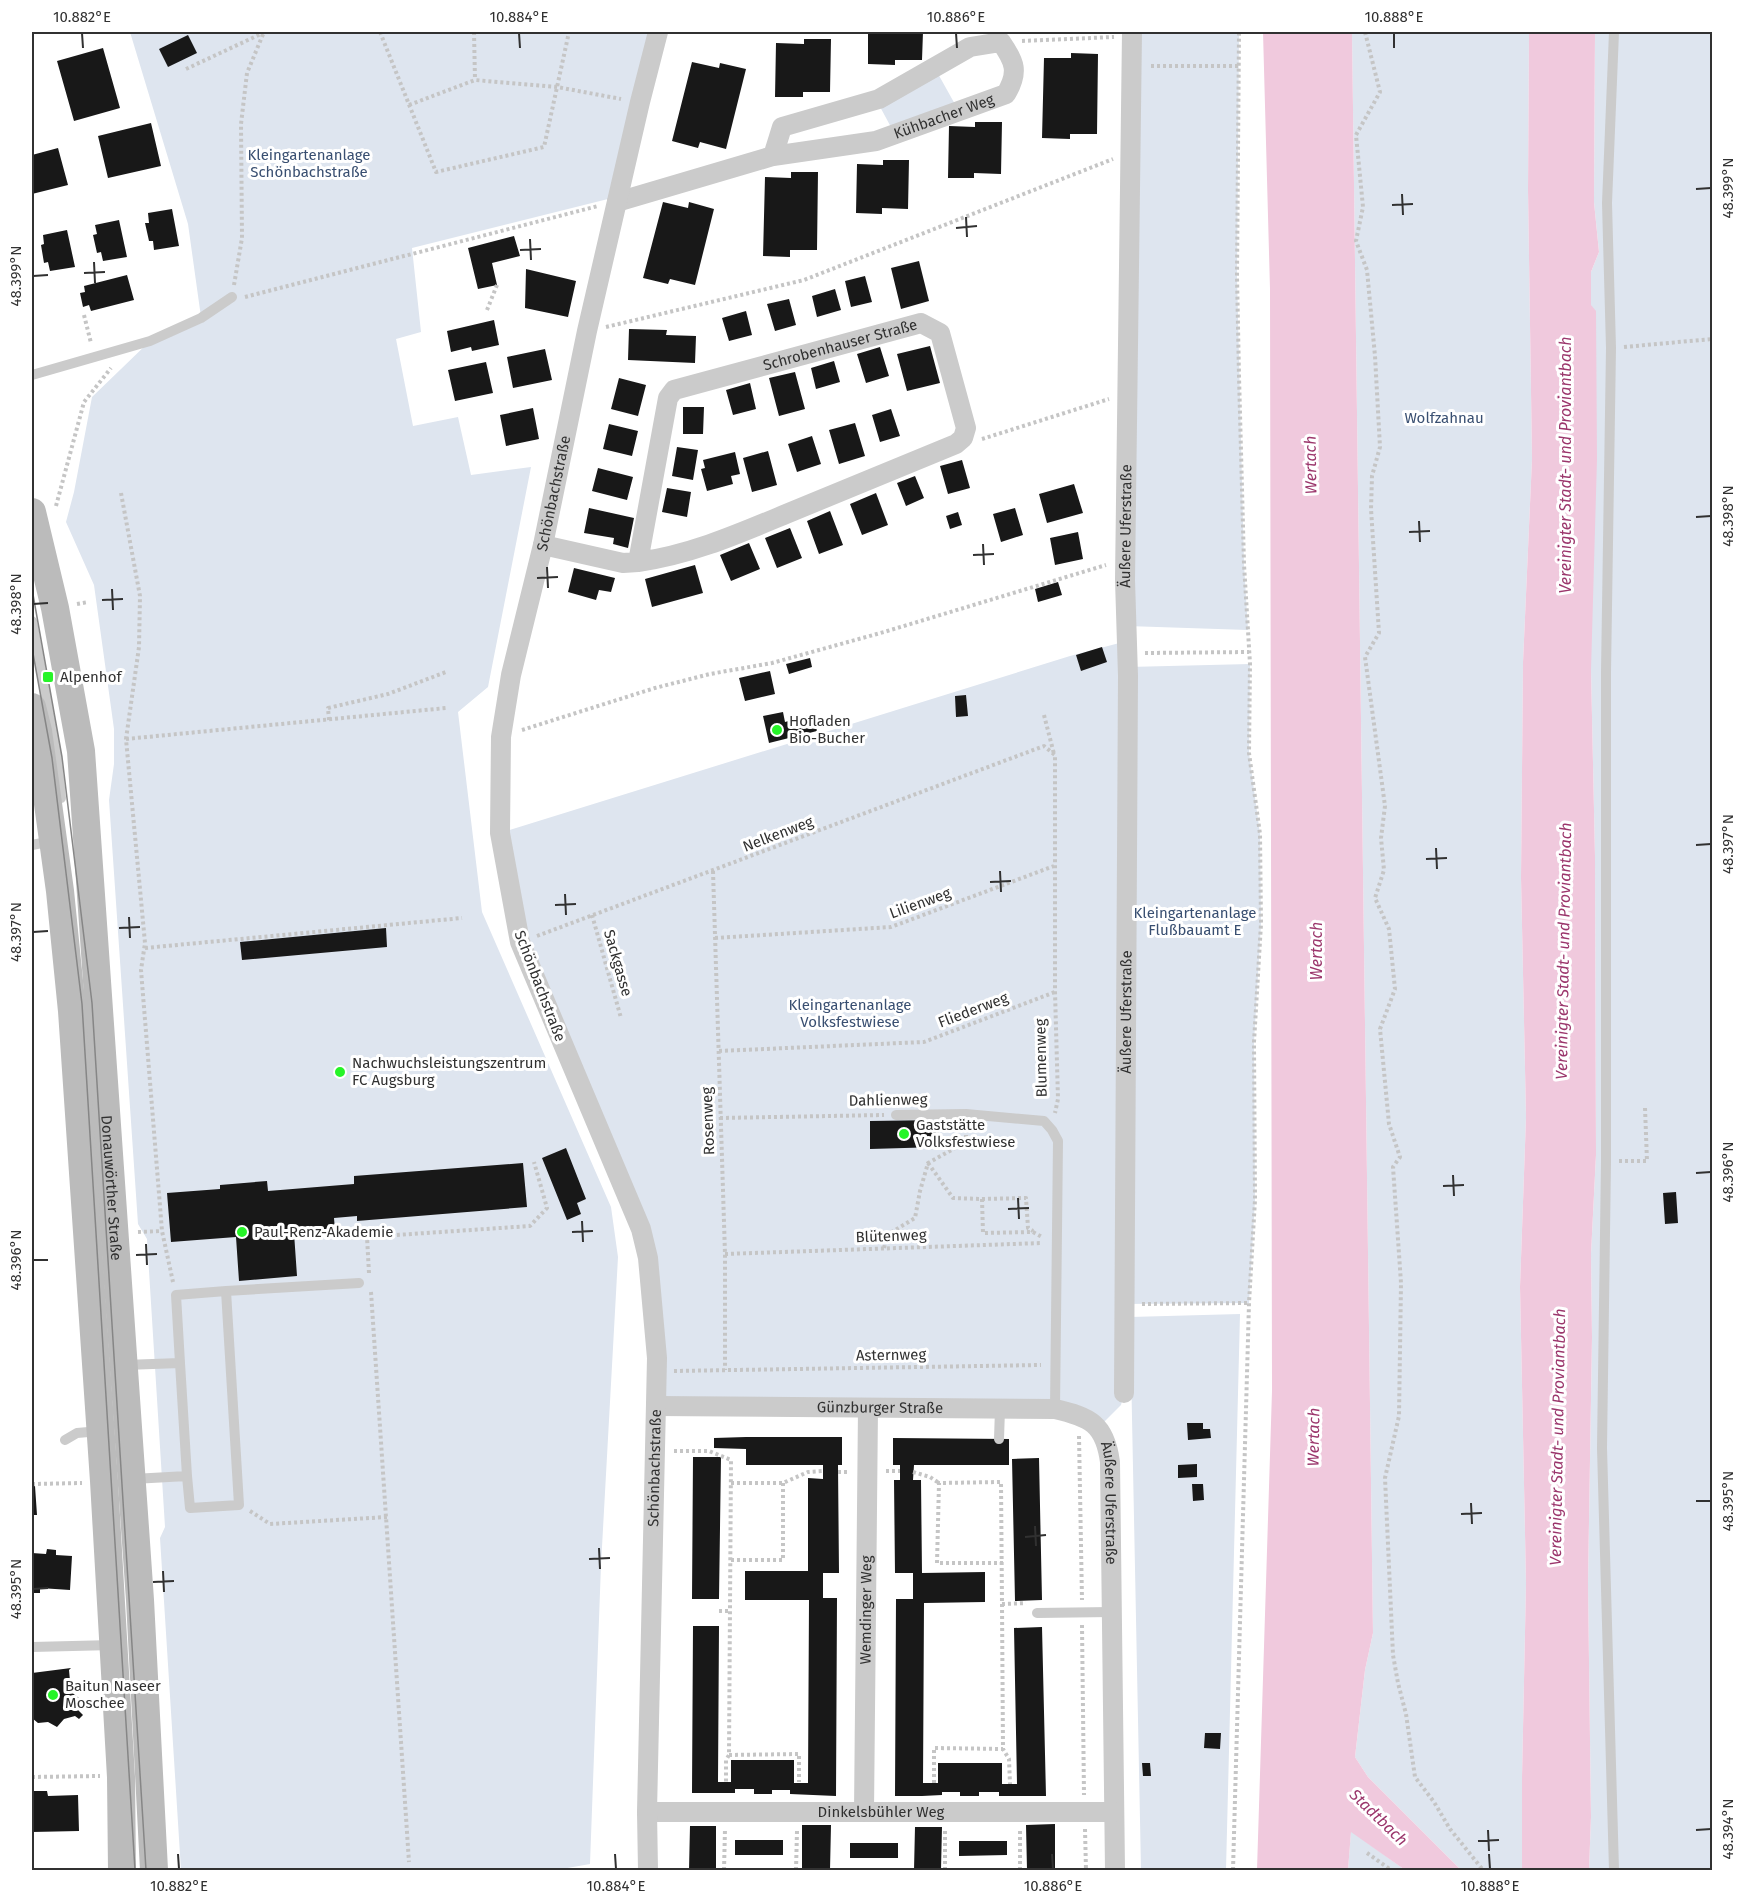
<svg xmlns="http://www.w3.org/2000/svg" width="1744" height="1902" viewBox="0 0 1744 1902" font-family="'Fira Sans',sans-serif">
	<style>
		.green { fill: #dee5ef }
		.water { fill: #f0c9dd }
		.building { fill: #181818 }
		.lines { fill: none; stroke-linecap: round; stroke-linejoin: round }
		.path { stroke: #c5c5c5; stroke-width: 4; stroke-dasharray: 3 3; stroke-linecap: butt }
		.service { stroke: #cbcbcb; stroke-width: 10 }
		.minor { stroke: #cbcbcb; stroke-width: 20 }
		.secondary { stroke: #bbb; stroke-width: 28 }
		.tram { stroke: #868686; stroke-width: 1.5 }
		.ticks { fill: none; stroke: #313131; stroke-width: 2 }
		.poi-dot { fill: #26f428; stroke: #fff; stroke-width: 2 }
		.labels { text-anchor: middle; stroke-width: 6; stroke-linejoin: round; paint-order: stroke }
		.street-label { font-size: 15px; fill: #313131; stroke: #fff }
		.park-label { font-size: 15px; fill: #394f71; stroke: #fff }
		.poi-label { font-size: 15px; fill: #313131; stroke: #fff; text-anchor: start }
		.water-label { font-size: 16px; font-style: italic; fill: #9b366c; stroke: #fff }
		.neatline { fill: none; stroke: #313131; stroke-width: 2 }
		.ticks-label { font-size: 15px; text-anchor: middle; fill: #313131 }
	</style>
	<rect width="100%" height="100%" fill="#fff"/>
	<!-- green -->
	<path class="green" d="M130,32h528l-46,166 -200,50 9,84 -25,7 17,87 45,-9 13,58 60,-8 -43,220 -30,25 24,200 129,295 7,50 -17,308 -11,299 -34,6h-375l-21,-332 5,-11 -18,-288 -9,-15 -29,-424 5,-36v-35l-20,-144 -28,-63 8,-30 18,-95 58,-56 51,-24 -13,-93z
		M1132,32h107l-2,244 7,288 4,66 -121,-4z
		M1352,32h177l-1,158 4,269 -9,203 -2,216 5,239 -6,170 6,296 -4,194v93h-61l-93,-93 -13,-20 10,-87 8,-37z
		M1595,32h117v1838h-123l2,-53 -3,-233 4,-247 -1,-83 5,-99 -1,-299 -4,-186v-398l8,-20 -5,-50z
		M937,72l19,34 -64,23 -14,-26z
		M1127,641l1,26 122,-3 -1,89 11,81 1,90 -7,118 1,158 -6,103 -126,1 1,89 -3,12 -23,23 -20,-14 -422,-8 -8,-148 -128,-316 -20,-109 570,-177z
		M1240,1314l-14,556h-85l-11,-553z
		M1351,1831l54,39h-57z"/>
	<!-- water -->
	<path class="water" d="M1263,32h89l21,1601 -8,37 -10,87 13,20 93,93h-56l-54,-38 -3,38h-91l15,-479 -2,-1102z
		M1529,32h66l-1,170 5,50 -8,20v33l5,6 1,148 -6,211 4,186 1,299 -5,99 1,83 -4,246 3,234 -2,53h-67v-93l4,-194 -6,-296 6,-170 -5,-239 2,-216 9,-203 -4,-269z"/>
	<!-- building -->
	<path class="building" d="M868,32h55l-1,28h-27v5l-27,-1z
		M188,35l9,18 -29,14 -9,-18z
		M804,39h27l-1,53h-27v5h-28l1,-54 28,1z
		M103,48l17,60 -46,13 -17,-60z
		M1071,53l27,1 -1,80h-27v5l-28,-1 2,-80h27z
		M692,62l27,6 1,-5 26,6 -20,80 -26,-7 -2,6 -26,-7z
		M975,122h27l-1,52 -27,-1v5h-26l1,-52 26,1z
		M151,123l10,43 -53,12 -10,-42z
		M58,148l10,37 -36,9v-39z
		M883,160h26l-1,49 -26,-1v6l-26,-1 1,-49 26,1z
		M791,172h27l-1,78h-27v7l-27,-1 2,-79 26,1z
		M663,202l25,6 1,-6 25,7 -19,76 -25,-6 -2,5 -25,-6z
		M172,209l7,37 -25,4 -1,-9h-4l-4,-18h4l-1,-10z
		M119,220l8,37 -24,4 -2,-9 -4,1 -4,-18 4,-1 -2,-9z
		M67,230l8,37 -25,4 -2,-9 -4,1 -3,-18 3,-1 -1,-9z
		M514,236l6,20 -28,7 5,22 -19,4 -10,-41z
		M919,261l10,40 -28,8 -10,-41z
		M526,269l50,12 -8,36 -43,-9z
		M127,275l7,25 -43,11 -2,-6 -6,2 -3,-14 5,-1 -1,-6z
		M865,276l7,26 -21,5 -6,-26z
		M835,289l6,21 -24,7 -5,-21z
		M789,299l7,26 -21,6 -8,-27z
		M746,311l6,24 -23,6 -7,-23z
		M494,320l5,25 -27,6 -1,-4 -20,5 -4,-21z
		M629,329l38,1 -1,5 30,1 -1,27 -67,-3z
		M930,346l10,37 -33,8 -10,-37z
		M880,347l9,29 -23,7 -9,-29z
		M545,349l7,31 -39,8 -6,-31z
		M834,361l6,21 -24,7 -5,-21z
		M486,362l7,31 -38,8 -7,-31z
		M795,372l10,37 -26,7 -10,-38z
		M619,378l27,7 -8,31 -27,-7z
		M750,383l6,26 -23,6 -7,-25z
		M683,407h21l-1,27h-20z
		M533,408l6,31 -33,7 -6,-31z
		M891,409l9,27 -20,6 -8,-27z
		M855,423l10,33 -26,8 -10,-34z
		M609,424l29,7 -6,25 -29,-7z
		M812,436l9,28 -24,8 -9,-28z
		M677,447l21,3 -5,30 -21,-4z
		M768,451l9,34 -25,7 -9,-34z
		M735,452l5,22 -9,2 2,8 -26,7 -6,-22 4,-1 -2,-8z
		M962,460l8,28 -22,6 -8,-28z
		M598,468l35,9 -6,23 -35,-9z
		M915,476l9,22 -18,8 -9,-23z
		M1074,484l9,29 -36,10 -8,-29z
		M667,488l24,4 -4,25 -25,-5z
		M876,493l12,32 -26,10 -12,-31z
		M589,508l45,10 -6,30 -15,-4 1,-6 -30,-5z
		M1015,508l8,27 -22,7 -8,-28z
		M830,511l13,34 -24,9 -12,-33z
		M958,512l4,13 -12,4 -4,-13z
		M790,528l12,30 -25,10 -12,-30z
		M1078,532l5,27 -28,6 -5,-27z
		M749,543l11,26 -29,12 -11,-26z
		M695,565l8,28 -51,14 -7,-28z
		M574,568l41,10 -4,14 -12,-2 -3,10 -28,-8z
		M1058,582l4,13 -24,7 -3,-13z
		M1102,647l5,15 -26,9 -5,-16z
		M810,658l2,9 -23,7 -3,-10z
		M770,671l5,23 -30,7 -6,-23z
		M966,695l2,21 -12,1 -1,-21z
		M783,712l2,10 28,-8 4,17 -48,12 -6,-27z
		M386,928l1,19 -145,13 -2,-18z
		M938,1120l1,27 -69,2v-28z
		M566,1148l20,51 -9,4 4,11 -14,6 -25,-62z
		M523,1163l4,44 -170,14v-5l-23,2 1,12 -41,3 3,43 -58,5 -3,-44 -65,5 -4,-49 53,-4v-4l47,-4 1,10 86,-7v-8z
		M1676,1192l2,31 -13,1 -2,-31z
		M1187,1423h16v6h7l1,9 -23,2z
		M746,1437h96v28h-4l1,108h-16v25h14l-1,198 -46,-2v-4h-18v4h-18v-5h-19v4h-43l1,-167h26l-1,156h13v-22h63v23h14l1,-183h-64v-29h63v-93l15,1v-14h-77v-16l-32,-1v-10z
		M893,1438l116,1v26h-95l-1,15h8l1,93 63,-1v30l-61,1 -1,180h15v-20h64v21h15l-3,-156 28,-1 4,169h-47v-4h-20v4h-19v-4h-18v3l-20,1h-27l1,-197h17v-26h-18l-1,-93h6v-15h-7z
		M693,1457h28l-2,142h-27z
		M1039,1458l3,142 -27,1 -3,-142z
		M1197,1464v13l-19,1v-13z
		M1192,1484h11l1,16 -11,1z
		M35,1486l2,29h-5v-28z
		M47,1549l9,1v5l16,1 -2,34 -30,-2v5h-8v-40l14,1z
		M71,1668l-2,2 2,22 8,6v13l4,4 -4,4 -4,-3 -11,3 -7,8 -9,-5 -10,1 -6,-5v-45z
		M1205,1733h16l-1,16 -16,-1z
		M1142,1763h8l1,13h-8z
		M34,1791h13l1,5 30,-1 1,36 -47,1v-35h2z
		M1055,1824v46h-28l-1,-45z
		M802,1825h29l-1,45h-28z
		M690,1826h26v44h-27z
		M915,1827h27l-1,43h-27z
		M735,1840h48v15h-48z
		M959,1841h48v14l-48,1z
		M850,1843h48v15h-48z"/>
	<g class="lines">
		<!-- path -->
		<path class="path" d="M380,32l56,140 108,-25 25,-115
			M474,32l1,48
			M1365,32l15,60 -24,43 7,72 -7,34 11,29 8,86 5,91 -8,29 -1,33 8,124 -14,24 20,149 -4,32 3,32 -9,28 14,31 6,60 -15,40 9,95 11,33 -7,10 8,116 -2,133 -14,62 8,177 5,28 8,31 9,63 19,25 16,27 33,41
			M1022,41l92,-4
			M1151,66h89
			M186,69l77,-36
			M409,105l66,-25 82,7 64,12
			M234,285l8,-47 -1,-114 6,-51 17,-41
			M245,297l353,-91
			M487,310l10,-25
			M84,315l7,28
			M606,327l198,-47 309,-121
			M1624,347l88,-8
			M982,439l127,-40
			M121,493l19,103 -1,51 -13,92 19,204 -4,27 21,261 11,51
			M56,506l28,-104 27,-34
			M77,604l11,-2
			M1145,653l104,-1
			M1044,715l10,39
			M329,720l-1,-12 60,-14 58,-22
			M522,730l133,-42 55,-14 62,-11 112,-31 222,-67
			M126,739l320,-31
			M713,871l12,383v116
			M592,915l29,103
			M537,936l507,-190 11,9v237l3,107 -3,14
			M715,938l176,-11 163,-61
			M145,948l317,-30
			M719,1051l205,-9 131,-50
			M720,1118l164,-3
			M1619,1161h28l-2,-53
			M928,1163l25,35 29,1 1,34 50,-1 9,5
			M982,1199l44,-1 2,30 5,3
			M138,1232l24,-1
			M884,1248l3,-13 28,-17 5,-27 8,-28 38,-21v-15
			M725,1254l317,-11
			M369,1273l-2,-36 163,-11 17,-18 -13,-46
			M371,1292l38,570
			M1142,1304l107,-1
			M674,1371l367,-6
			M1079,1436l3,164
			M674,1451h35l22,9 -2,295 -3,5v22
			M886,1471h14
			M838,1472h10
			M913,1472l17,5 9,6
			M731,1483h52l25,-11 15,-1
			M32,1484l50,-1
			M250,1511l20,13 117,-7
			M731,1560h52v-77
			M1003,1563h-66l2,-80 62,-1 1,122 24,-1
			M1002,1604l1,145 6,10 1,25
			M719,1611h11
			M1082,1625l2,170
			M729,1755l70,-1v28
			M32,1777l68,-1
			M934,1783v-35l69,1
			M1085,1829l1,41
			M1020,1831v39
			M1367,1853l24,17
			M724,1870l1,-41
			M796,1870l1,-39
			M945,1870v-39
			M1233,1870l16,-567 6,-103 -1,-158 7,-118 -1,-90 -11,-81 1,-89 -6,-100 -5,-188 -2,-100 2,-244"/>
		<!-- service -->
		<path class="service" d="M32,375l118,-34 51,-23 31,-21
			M32,621l25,137 4,40
			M32,845l20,-4
			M896,1115l70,-1 78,7 8,9 6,11 -3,268
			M226,1291l133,-8
			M180,1363l7,113
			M125,1365l55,-2 -4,-68 50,-4 13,214 -49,3 -3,-32 -54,3
			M999,1439l1,-30
			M65,1440l12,-7 23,-2
			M1037,1613l74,-1
			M32,1647l81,-2
			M1614,1870l-12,-422 4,-286v-490l5,-324 -4,-145 7,-171"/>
		<!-- minor -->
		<g class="minor">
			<path id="s1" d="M617,202l156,-46 103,-15 130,-47c13,-22 9,-32 -5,-52l-31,5 -91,52 -97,28 -9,29"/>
			<path id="s2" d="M543,545l80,18 15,-1 30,-164 6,-8 247,-67 19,10 26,95 -3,10 -7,6c-57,23 -113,47 -170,70 -48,20 -96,41 -148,48"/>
			<path id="s3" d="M1124,1393l4,-717 -3,-96 7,-548"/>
			<path id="s4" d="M656,1406l399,3c35,8 50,15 55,53l5,408"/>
			<path id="s5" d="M647,1812h467"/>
			<path id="s6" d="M864,1812l4,-404"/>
			<path id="s7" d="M648,1870l-1,-58 10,-454 -9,-100 -7,-29 -121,-287 -20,-109 1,-96 10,-62 32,-130 44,-214 53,-229 18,-70"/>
		</g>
		<!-- secondary -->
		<g class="secondary">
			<path id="s8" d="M32,512l23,96 26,143 59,849 14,270"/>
			<path d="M32,707l6,24 22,160 12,120 32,470 17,296 1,93"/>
		</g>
		<!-- tram -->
		<path class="tram" d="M32,589l30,168 30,246 54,867
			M32,648l20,110 30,246 53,866"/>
	</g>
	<!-- ticks -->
	<path class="ticks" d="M82,33l1,15M519,33l1,15M956,33l1,15M1394,33v15M1696,189l15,-1M1402,194l1,21M1392,205l21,-1M966,217l1,20M956,228l21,-2M530,239l1,21M520,250l21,-1M94,262l1,21M84,273l21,-1M33,276l15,-1M1696,517l15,-1M1419,521l1,21M1409,532l21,-1M983,544l1,21M973,555l21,-1M547,567l1,21M537,578l21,-1M112,589l1,21M102,600l21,-1M33,604l15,-1M1696,845l15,-1M1436,848l1,21M1426,859l21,-1M1000,871l1,21M990,882l21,-1M565,894l1,21M555,905l21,-1M129,917l1,21M119,928l21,-1M33,932l15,-1M1696,1173l15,-1M1453,1175l1,21M1443,1186l21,-1M1018,1198l1,21M1008,1209l21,-1M582,1221l1,21M572,1232l21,-1M146,1244l1,21M136,1255l21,-1M33,1260h15M1696,1501h15M1471,1503l1,21M1461,1514l21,-1M1035,1526l1,20M1025,1537l21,-2M599,1548l1,21M589,1559l21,-1M163,1571l1,21M153,1582l21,-1M33,1589l15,-1M1488,1830l1,21M1696,1830l15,-1M1478,1841l21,-1M178,1854l1,15M615,1854l1,15M1052,1854l1,15M1489,1854l1,15"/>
	<!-- markers -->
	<g class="poi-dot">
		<rect x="42" y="671" width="12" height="12" rx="3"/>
		<circle cx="777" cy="730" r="6"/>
		<circle cx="340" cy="1072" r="6"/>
		<circle cx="904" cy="1134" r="6"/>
		<circle cx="242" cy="1232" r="6"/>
		<circle cx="53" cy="1695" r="6"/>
	</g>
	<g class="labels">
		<!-- street labels -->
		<g class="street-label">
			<text dy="5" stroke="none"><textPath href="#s1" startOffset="339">Kühbacher Weg</textPath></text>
			<text dy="5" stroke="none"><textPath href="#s2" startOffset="446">Schrobenhauser Straße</textPath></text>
			<text dy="5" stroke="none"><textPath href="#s7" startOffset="1410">Schönbachstraße</textPath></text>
			<text dy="5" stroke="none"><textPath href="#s3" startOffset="867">Äußere Uferstraße</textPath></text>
			<text transform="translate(778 834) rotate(-21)" y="5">Nelkenweg</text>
			<text transform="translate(920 903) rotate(-20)" y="5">Lilienweg</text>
			<text transform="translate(618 963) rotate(74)" y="5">Sackgasse</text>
			<text transform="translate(540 986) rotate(69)" y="5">Schönbachstraße</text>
			<text transform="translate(973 1010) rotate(-21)" y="5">Fliederweg</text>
			<text dy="5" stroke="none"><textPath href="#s3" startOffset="381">Äußere Uferstraße</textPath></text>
			<text transform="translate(1041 1058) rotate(-91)" y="5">Blumenweg</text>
			<text transform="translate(888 1100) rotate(-1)" y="5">Dahlienweg</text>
			<text transform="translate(708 1121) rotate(-92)" y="5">Rosenweg</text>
			<text dy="5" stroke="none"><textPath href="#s8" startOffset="682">Donauwörther Straße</textPath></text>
			<text transform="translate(891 1236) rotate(-2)" y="5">Blütenweg</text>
			<text transform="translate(891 1355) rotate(-1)" y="5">Asternweg</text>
			<text dy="5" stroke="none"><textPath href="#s4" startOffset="224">Günzburger Straße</textPath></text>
			<text dy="5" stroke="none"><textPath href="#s7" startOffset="402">Schönbachstraße</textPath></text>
			<text dy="5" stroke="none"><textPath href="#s4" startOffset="524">Äußere Uferstraße</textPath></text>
			<text dy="5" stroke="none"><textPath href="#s6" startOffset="202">Wemdinger Weg</textPath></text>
			<text dy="5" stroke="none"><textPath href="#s5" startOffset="234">Dinkelsbühler Weg</textPath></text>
		</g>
		<!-- park labels -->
		<g class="park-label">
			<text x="309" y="160">Kleingartenanlage<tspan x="309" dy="17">Schönbachstraße</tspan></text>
			<text x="1444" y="423">Wolfzahnau</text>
			<text x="1195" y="918">Kleingartenanlage<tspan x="1195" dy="17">Flußbauamt E</tspan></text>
			<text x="850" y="1010">Kleingartenanlage<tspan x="850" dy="17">Volksfestwiese</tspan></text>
		</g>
		<!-- poi labels -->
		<g class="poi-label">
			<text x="60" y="682">Alpenhof</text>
			<text x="789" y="726">Hofladen<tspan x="789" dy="17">Bio-Bucher</tspan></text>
			<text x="352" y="1068">Nachwuchsleistungszentrum<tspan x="352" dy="17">FC Augsburg</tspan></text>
			<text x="916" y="1130">Gaststätte<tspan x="916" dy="17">Volksfestwiese</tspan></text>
			<text x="254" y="1237">Paul-Renz-Akademie</text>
			<text x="65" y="1691">Baitun Naseer<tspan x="65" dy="17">Moschee</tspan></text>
		</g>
		<!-- water labels -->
		<g class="water-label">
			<text transform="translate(1310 465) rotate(-91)" y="6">Wertach</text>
			<text transform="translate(1565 465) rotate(-90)" y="6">Vereinigter Stadt- und Proviantbach</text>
			<text transform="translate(1316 951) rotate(-90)" y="6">Wertach</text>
			<text transform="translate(1563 951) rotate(-89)" y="6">Vereinigter Stadt- und Proviantbach</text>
			<text transform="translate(1313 1437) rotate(-89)" y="6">Wertach</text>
			<text transform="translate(1557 1437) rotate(-89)" y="6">Vereinigter Stadt- und Proviantbach</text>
			<text transform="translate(1379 1817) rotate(44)" y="6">Stadtbach</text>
		</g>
	</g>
	<!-- border -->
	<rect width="1744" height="1902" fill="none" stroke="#ffffff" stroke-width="66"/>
	<rect x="33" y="33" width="1678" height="1836" class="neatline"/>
	<g class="ticks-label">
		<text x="82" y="22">10.882°E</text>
		<text x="519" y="22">10.884°E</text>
		<text x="956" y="22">10.886°E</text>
		<text x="1394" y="22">10.888°E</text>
		<text transform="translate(1728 188) rotate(-90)" y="5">48.399°N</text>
		<text transform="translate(16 276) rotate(-90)" y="5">48.399°N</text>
		<text transform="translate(1728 516) rotate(-90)" y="5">48.398°N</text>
		<text transform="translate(16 604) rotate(-90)" y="5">48.398°N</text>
		<text transform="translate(1728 844) rotate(-90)" y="5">48.397°N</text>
		<text transform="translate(16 932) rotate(-90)" y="5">48.397°N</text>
		<text transform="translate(1728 1172) rotate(-90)" y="5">48.396°N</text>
		<text transform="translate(16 1260) rotate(-90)" y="5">48.396°N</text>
		<text transform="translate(1728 1501) rotate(-90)" y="5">48.395°N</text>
		<text transform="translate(16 1589) rotate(-90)" y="5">48.395°N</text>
		<text transform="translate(1728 1829) rotate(-90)" y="5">48.394°N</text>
		<text x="179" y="1891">10.882°E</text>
		<text x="616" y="1891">10.884°E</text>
		<text x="1053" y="1891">10.886°E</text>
		<text x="1490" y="1891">10.888°E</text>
	</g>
</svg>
